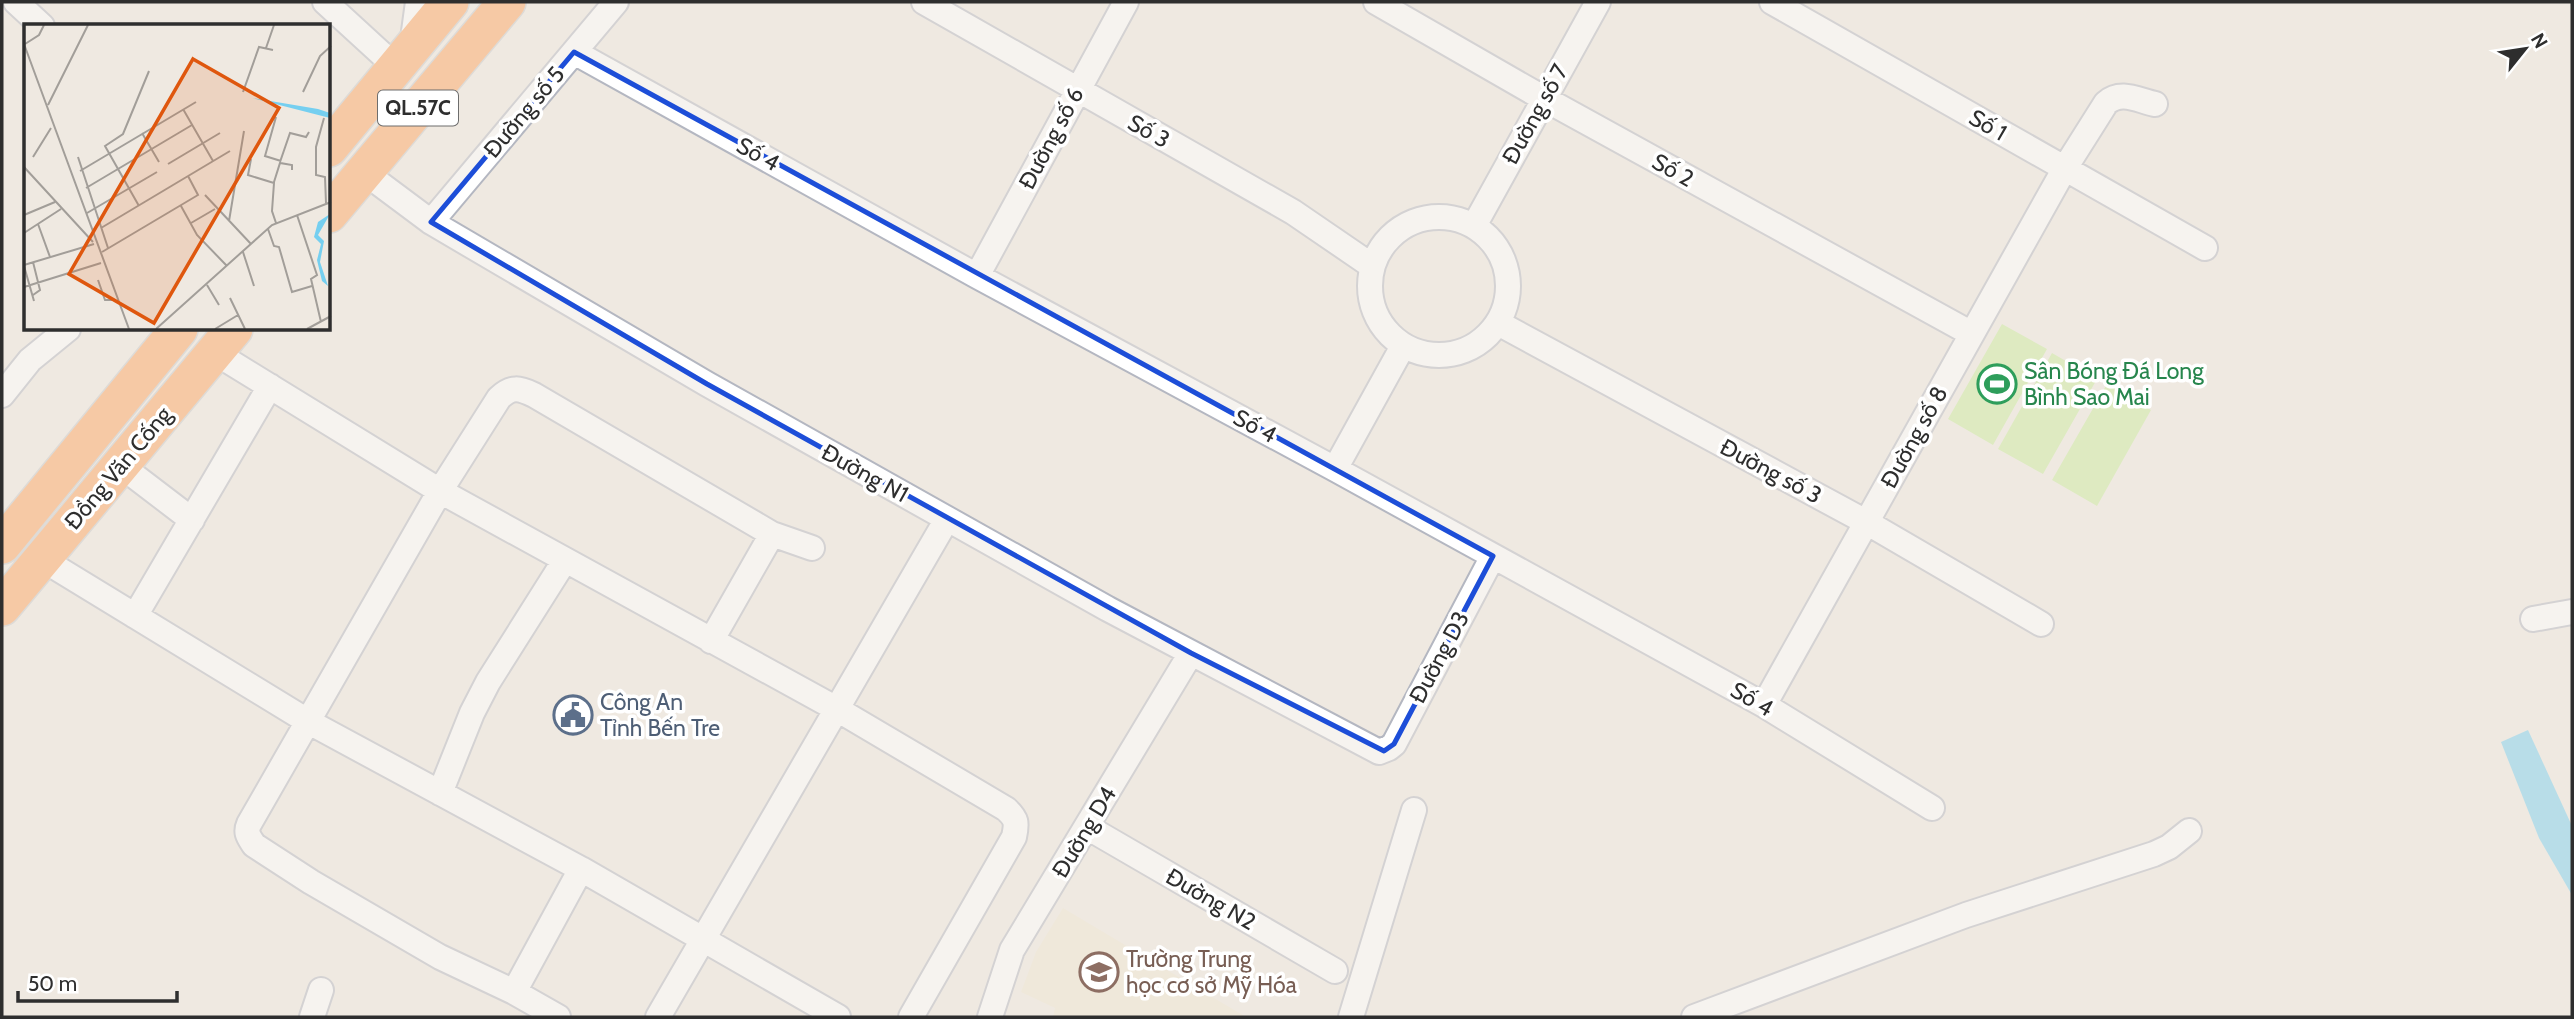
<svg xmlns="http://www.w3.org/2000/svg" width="2574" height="1019" viewBox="0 0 2574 1019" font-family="Cabin,sans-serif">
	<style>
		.education { fill: #f0e6d1 }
		.pitch { fill: #c9ec9a }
		.water { fill: #75cff0 }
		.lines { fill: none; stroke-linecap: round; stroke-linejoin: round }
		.minor-casing { stroke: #b4b7c1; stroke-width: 28 }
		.highway-casing { stroke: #c9c9c9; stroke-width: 40 }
		.minor { stroke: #fff; stroke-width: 24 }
		.highway { stroke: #ffa35c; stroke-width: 37 }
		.marked { fill: none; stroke: #1d4ed8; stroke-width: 5; stroke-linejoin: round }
		.labels { text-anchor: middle; stroke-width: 7; stroke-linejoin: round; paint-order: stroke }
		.shield { fill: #fff; stroke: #6d6d6d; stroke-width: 2 }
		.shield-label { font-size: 21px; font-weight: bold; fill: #2e2e2e }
		.street-label { font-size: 23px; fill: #2e2e2e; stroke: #fff }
		.leisure-label { font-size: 23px; fill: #27864d; stroke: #fff; text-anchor: start }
		.service-label { font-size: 23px; fill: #4e5e75; stroke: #fff; text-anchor: start }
		.education-label { font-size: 23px; fill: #785e54; stroke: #fff; text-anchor: start }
		.inset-road { fill: none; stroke: #a29e99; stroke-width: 2 }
		.view { fill: #df570e; fill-opacity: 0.15; stroke: #df570e; stroke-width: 3.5 }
		.inset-edge { fill: none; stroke: #2e2e2e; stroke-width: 3.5 }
	</style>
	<rect width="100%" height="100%" fill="#efe9e1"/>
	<!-- education -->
	<path class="education" d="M1063,908l183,109h-193l2,-9 -34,-16 15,-40z"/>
	<!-- pitch -->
	<path class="pitch" d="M2002,324l45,25 -54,96 -45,-26z
		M2052,353l45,26 -54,95 -45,-25z
		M2107,384l44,26 -54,96 -45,-26z"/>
	<!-- water -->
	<path class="water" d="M2528,730l44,96v69l-33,-57 -38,-96z"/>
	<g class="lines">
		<!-- minor casing -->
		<g class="minor-casing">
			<path id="minor" d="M16,2l26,24
				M325,2l71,65
				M924,2l369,210 79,54
				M1376,2l167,96 429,236
				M1772,2l433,246
				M412,46l6,-44
				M574,52l403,224 358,193 429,236 168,103
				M364,172l67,50 276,162 401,225 271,143 10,-4 5,-4 99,-188
				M1370 286a69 69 0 1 1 138 0a69 69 0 1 1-138 0Z
				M431,222l185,-220
				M1474,226l124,-224
				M977,276l149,-274
				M1498,323l368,199 175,102
				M214,352l226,139 395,217 171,101c11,10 11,14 8,28l-103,180
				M2,395l28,-35 38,-31
				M120,465l72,55
				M1335,469l68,-123
				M772,534l40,14
				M42,559l267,163 272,147 257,148
				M135,616l135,-230
				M2533,619l39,-7
				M1764,705l301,-537 41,-65c15,-13 31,-3 49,1
				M440,793l32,-80 16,-31 77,-122
				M1087,827l248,144
				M514,992l67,-123
				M312,1017l9,-27
				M558,1017l-44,-25 -74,-35 -129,-75 -57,-37c-5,-8 -9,-12 -5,-21l191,-333 59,-93c13,-12 20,-10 35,-3l238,139 -61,107
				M658,1017l289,-498
				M990,1017l22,-67 179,-297
				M1351,1017l63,-207
				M1694,1017l272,-102 188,-61 15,-7 20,-16"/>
		</g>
		<!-- highway casing -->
		<g class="highway-casing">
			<path id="highway" d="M329,148l121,-146
				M329,214l178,-212
				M2,545l177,-216
				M2,607l232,-278"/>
		</g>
		<!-- minor -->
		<use href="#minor" class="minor"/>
		<!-- highway -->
		<use href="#highway" class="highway"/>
	</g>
	<!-- marked area -->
	<path d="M0 0H2574V1019H0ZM574,52l919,504 -99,188 -10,7 -193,-98 -484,-269 -276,-162z" fill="#efe9e1" fill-opacity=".55" fill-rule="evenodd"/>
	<path class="marked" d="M574,52l919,504 -99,188 -10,7 -193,-98 -484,-269 -276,-162z"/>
	<!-- icons -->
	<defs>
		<g id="stadium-ring" transform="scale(2.0125)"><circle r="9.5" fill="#fff" stroke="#2e9e5b" stroke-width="1.5"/><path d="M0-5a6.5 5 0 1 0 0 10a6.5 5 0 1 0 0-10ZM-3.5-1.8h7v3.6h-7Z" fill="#2e9e5b"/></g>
		<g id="civic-ring" transform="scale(2.0125)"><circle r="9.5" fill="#fff" stroke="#5c6f8a" stroke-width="1.5"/><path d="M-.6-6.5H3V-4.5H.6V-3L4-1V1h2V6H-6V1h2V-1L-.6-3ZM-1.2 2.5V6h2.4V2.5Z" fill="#5c6f8a"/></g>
		<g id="school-ring" transform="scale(2.0125)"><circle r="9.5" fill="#fff" stroke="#8d6e63" stroke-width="1.5"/><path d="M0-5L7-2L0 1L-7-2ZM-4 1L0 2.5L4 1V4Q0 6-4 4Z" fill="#8d6e63"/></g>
	</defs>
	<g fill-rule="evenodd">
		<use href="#stadium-ring" x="1997" y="384"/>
		<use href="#civic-ring" x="573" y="715"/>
		<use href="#school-ring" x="1099" y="972"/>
	</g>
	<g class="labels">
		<!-- shield labels -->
		<rect class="shield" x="378" y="90.5" width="80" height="35" rx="5"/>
		<g class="shield-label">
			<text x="418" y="115">QL.57C</text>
		</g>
		<!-- street labels -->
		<g class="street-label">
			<text transform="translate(524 112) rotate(-50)" y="8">Đường số 5</text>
			<text transform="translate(1535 114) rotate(-61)" y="8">Đường số 7</text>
			<text transform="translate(1988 125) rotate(30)" y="8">Số 1</text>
			<text transform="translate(1149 131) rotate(29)" y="8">Số 3</text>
			<text transform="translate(1051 138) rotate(-62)" y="8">Đường số 6</text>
			<text transform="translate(758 154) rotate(29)" y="8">Số 4</text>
			<text transform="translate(1673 170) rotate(29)" y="8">Số 2</text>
			<text transform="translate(1255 426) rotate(28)" y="8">Số 4</text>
			<text transform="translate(1914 437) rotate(-61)" y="8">Đường số 8</text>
			<text transform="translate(118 468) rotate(-50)" y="8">Đồng Văn Cống</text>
			<text transform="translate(1771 471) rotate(28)" y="8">Đường số 3</text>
			<text transform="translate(865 473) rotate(29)" y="8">Đường N1</text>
			<text transform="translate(1439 657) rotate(-62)" y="8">Đường D3</text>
			<text transform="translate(1752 699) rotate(30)" y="8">Số 4</text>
			<text transform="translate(1084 832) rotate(-59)" y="8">Đường D4</text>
			<text transform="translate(1211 899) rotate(30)" y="8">Đường N2</text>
		</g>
		<!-- leisure labels -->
		<g class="leisure-label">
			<text x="2024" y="379">Sân Bóng Đá Long<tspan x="2024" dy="26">Bình Sao Mai</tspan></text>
		</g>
		<!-- service labels -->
		<g class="service-label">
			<text x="600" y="710">Công An<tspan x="600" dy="26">Tỉnh Bến Tre</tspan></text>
		</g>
		<!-- education labels -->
		<g class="education-label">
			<text x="1126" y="967">Trường Trung<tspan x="1126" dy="26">học cơ sở Mỹ Hóa</tspan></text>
		</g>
	</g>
	<!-- overview -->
	<g transform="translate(24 24)">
		<rect width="306" height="306" fill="#efe9e1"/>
		<path d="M228,74l66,11 12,4v5zM306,190l-12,21 6,6 -4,21 8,24 -6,-5 -5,-21 4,-16 -7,-7 4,-15z" fill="#75cff0"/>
		<path class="inset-road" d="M0,20l105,285M1,20l14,-9 5,-10M242,24l8,-23M219,68l16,-45 14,3M279,68l17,-36 11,-10M24,81l40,-80M159,85l30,52M252,93l-11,39 16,5M300,94l-8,29v28l9,2 1,26M118,109l17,29M9,133l18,-29M54,133l30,91M227,135l-3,16 26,8 -2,28 4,12M256,138l10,-29 16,4 3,-5M144,140l52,-31M0,143l69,75M56,147l116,-69M250,158l6,-19 12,2v5M62,164l106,-63M181,171l46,49M115,182l-34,-60 18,-12 26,-63M157,182l16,29 30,31M63,189l70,-41M0,191l31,-13M273,191l20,60 -6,4 10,43M205,197l15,-90M167,199l24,-14M14,200l12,33M77,204l129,-77M244,205l6,17 5,1 13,45 20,-6M0,209l37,-24M78,228l96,-57 -10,-19M219,228l11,34M0,241l70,-21M0,242l10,35M74,256l7,20h10M183,261l12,20M0,263l77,-24M9,271l7,-5 -7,-28M206,274l15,31M132,305l116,-104 59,-23M191,305l23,-14M283,305l24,-13"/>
		<path class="view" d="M169,35l86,49 -125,215 -85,-49z"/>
		<rect width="306" height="306" class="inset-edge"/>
	</g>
	<!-- border -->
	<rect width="2574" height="1019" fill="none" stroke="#2e2e2e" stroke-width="7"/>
	<!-- north arrow -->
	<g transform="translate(2525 49) rotate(60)" stroke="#ffffff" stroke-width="5" paint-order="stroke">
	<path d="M0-5L12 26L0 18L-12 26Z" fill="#2e2e2e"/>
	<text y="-10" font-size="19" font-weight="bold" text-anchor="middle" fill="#2e2e2e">N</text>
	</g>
	<!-- scale -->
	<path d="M18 991v10h159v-10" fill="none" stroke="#2e2e2e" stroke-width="3.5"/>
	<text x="28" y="991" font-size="21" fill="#2e2e2e" stroke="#ffffff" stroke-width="5" paint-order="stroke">50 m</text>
</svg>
